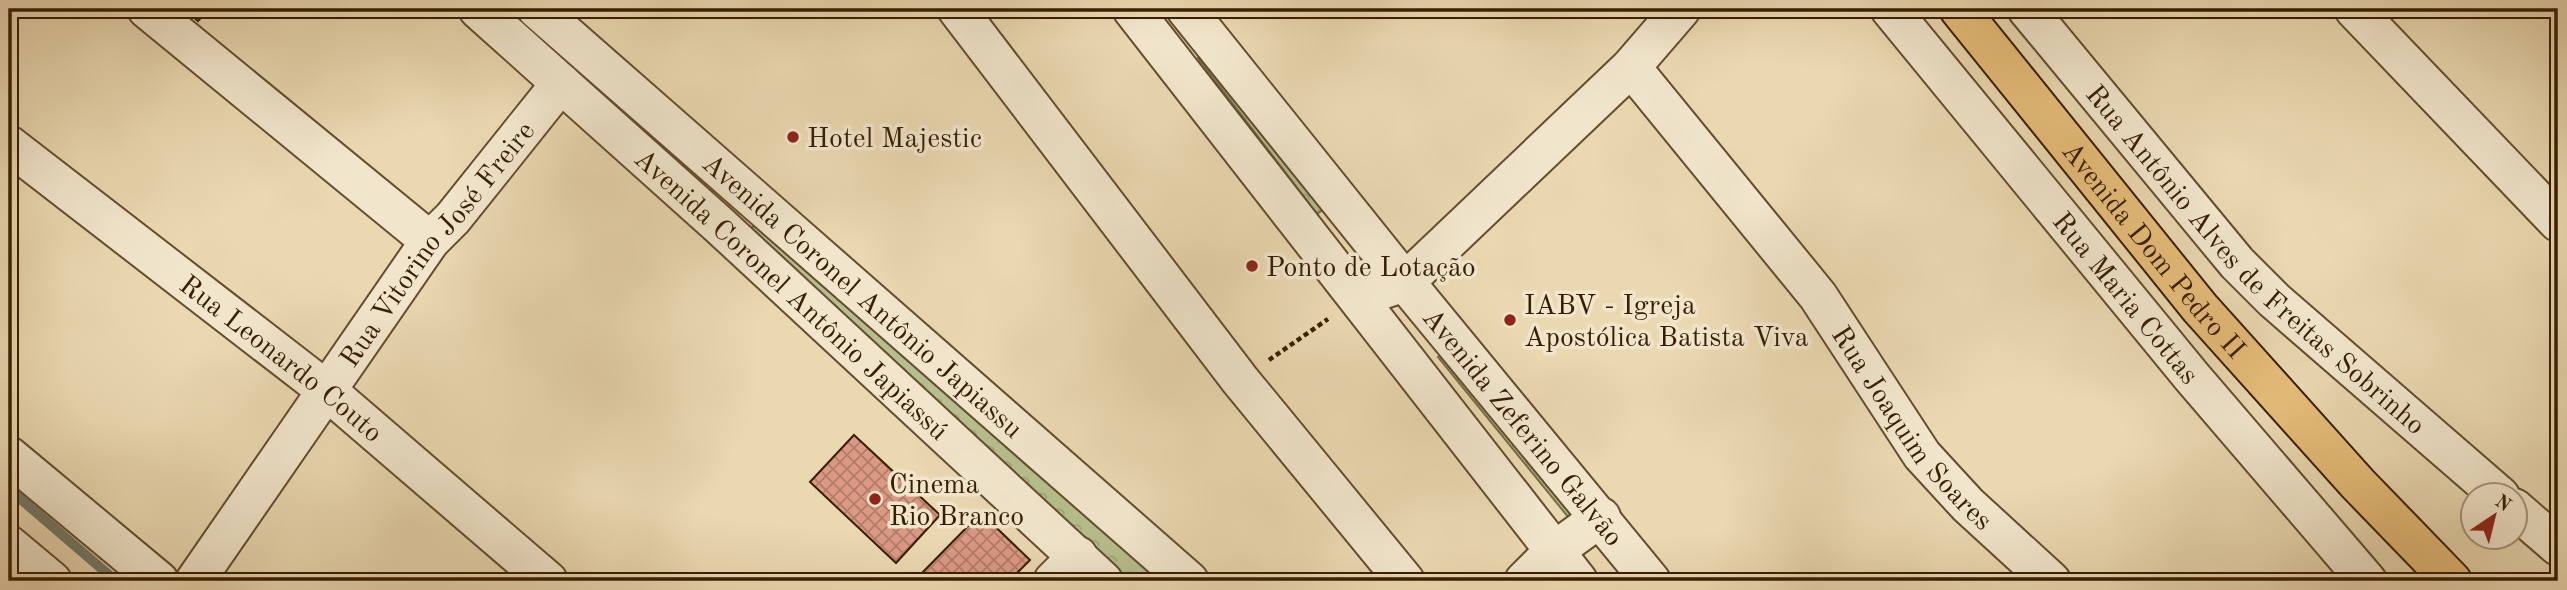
<svg xmlns="http://www.w3.org/2000/svg" width="2567" height="590" viewBox="0 0 2567 590" font-family="'Old Standard TT',serif">
	<style>
		.park { fill: url(#park-crowns); stroke: #766e47; stroke-width: 2 }
		.lines { fill: none; stroke-linecap: round; stroke-linejoin: round }
		.stream { stroke: #717b69; stroke-width: 10 }
		.building { fill: url(#building-cross-hatch); stroke: #371e01; stroke-width: 2 }
		.minor-casing { stroke: #644c2d; stroke-width: 42 }
		.major-casing { stroke: #371e01; stroke-width: 42 }
		.path { stroke: #371e01; stroke-width: 4.5; stroke-dasharray: 5 3.5; stroke-linecap: butt }
		.minor { stroke: #f1e6cc; stroke-width: 38 }
		.major { stroke: #e5bc78; stroke-width: 38 }
		.poi-dot { fill: #8f2418; stroke: #f1e6cc; stroke-width: 2.5 }
		.labels { text-anchor: middle; stroke-width: 7; stroke-linejoin: round; paint-order: stroke }
		.poi-label { font-size: 28px; fill: #371e01; stroke: #f1e6cc; text-anchor: start }
		.street-label { font-size: 28px; fill: #371e01; stroke: #f1e6cc }
	</style>
	<defs>
		<pattern id="park-crowns" width="20" height="18" patternUnits="userSpaceOnUse" patternTransform="scale(1.75)"><rect width="20" height="18" fill="#b5bf8d"/><path d="M2 6a3 3 0 1 1 6 0M12 15a3 3 0 1 1 6 0" fill="none" stroke="#9ca478"/></pattern>
		<pattern id="building-cross-hatch" width="8" height="8" patternUnits="userSpaceOnUse" patternTransform="scale(1.75)"><rect width="8" height="8" fill="#db9984"/><path d="M0 0l8 8M0 8l8-8" fill="none" stroke="#b27c6a"/></pattern>
	</defs>
	<rect width="100%" height="100%" fill="#ead8b1"/>
	<filter id="stains"><feTurbulence type="fractalNoise" baseFrequency=".00286" numOctaves="4"/><feColorMatrix values="0 0 0 0 .2 0 0 0 0 .09 0 0 0 0 .02 0 0 0 .5 -.17"/></filter>
	<radialGradient id="worn" r=".72"><stop offset=".6" stop-color="#630" stop-opacity="0"/><stop offset="1" stop-color="#630" stop-opacity=".3"/></radialGradient>
	<!-- park -->
	<path class="park" d="M495,9h24l196,177 -5,14z
		M1210,47l125,155 -18,12 -119,-156z
		M766,222l401,359h-47l-374,-340 6,-14z
		M1453,348l128,159 -12,11 -131,-161z"/>
	<g class="lines">
		<!-- stream -->
		<path class="stream" d="M9,489l107,92"/>
	</g>
	<!-- building -->
	<path class="building" d="M184,9h25l-11,12z
		M854,435l86,80 -44,48 -86,-81z
		M981,513l49,47 -21,21h-95z"/>
	<g class="lines">
		<!-- minor casing -->
		<g class="minor-casing">
			<g id="minor">
				<path d="M147,9l283,232"/>
				<path id="s1" d="M478,9l240,215 385,357"/>
				<path id="s2" d="M537,9l652,572"/>
				<path d="M957,9l283,371 165,201"/>
				<path d="M1132,9l446,572"/>
				<path id="s3" d="M1186,9l219,273 246,299"/>
				<path id="s4" d="M1890,9l302,368 175,204"/>
				<path id="s5" d="M2027,9l210,254 37,37 226,196"/>
				<path d="M2354,9l204,213"/>
				<path id="s6" d="M1631,67l187,229 104,159 46,50 83,76"/>
				<path id="s7" d="M9,145l317,245 222,191"/>
				<path d="M1381,290l24,-8 226,-215 50,-58"/>
				<path d="M9,456l150,125"/>
				<path d="M2514,508l44,38"/>
				<path d="M9,545l43,36"/>
				<path id="s8" d="M195,581l235,-340 23,-23 108,-135"/>
				<path d="M1053,581l25,-25"/>
				<path d="M1524,581l29,-29 48,-35"/>
			</g>
		</g>
		<!-- major casing -->
		<g class="major-casing">
			<g id="major">
				<path id="s9" d="M1959,9l241,299 158,176 94,97"/>
			</g>
		</g>
		<!-- path -->
		<path class="path" d="M1269,360l59,-41"/>
		<!-- minor -->
		<use href="#minor" class="minor"/>
		<!-- major -->
		<use href="#major" class="major"/>
	</g>
	<!-- markers -->
	<g class="poi-dot">
		<circle cx="793" cy="137" r="7"/>
		<circle cx="1252" cy="266" r="7"/>
		<circle cx="1510" cy="320" r="7"/>
		<circle cx="875" cy="499" r="7"/>
	</g>
	<g class="labels">
		<!-- poi labels -->
		<g class="poi-label">
			<text x="807" y="147">Hotel Majestic</text>
			<text x="1266" y="276">Ponto de Lotação</text>
			<text x="1524" y="314">IABV - Igreja<tspan x="1524" dy="32">Apostólica Batista Viva</tspan></text>
			<text x="889" y="493">Cinema<tspan x="889" dy="32">Rio Branco</tspan></text>
		</g>
		<!-- street labels -->
		<g class="street-label">
			<text dy="10" stroke="none"><textPath href="#s8" startOffset="415">Rua Vitorino José Freire</textPath></text>
			<text dy="10" stroke="none"><textPath href="#s9" startOffset="310">Avenida Dom Pedro II</textPath></text>
			<text dy="10" stroke="none"><textPath href="#s5" startOffset="340">Rua Antônio Alves de Freitas Sobrinho</textPath></text>
			<text dy="10" stroke="none"><textPath href="#s1" startOffset="424">Avenida Coronel Antônio Japiassú</textPath></text>
			<text dy="10" stroke="none"><textPath href="#s2" startOffset="434">Avenida Coronel Antônio Japiassu</textPath></text>
			<text dy="10" stroke="none"><textPath href="#s4" startOffset="373">Rua Maria Cottas</textPath></text>
			<text dy="10" stroke="none"><textPath href="#s7" startOffset="346">Rua Leonardo Couto</textPath></text>
			<text dy="10" stroke="none"><textPath href="#s3" startOffset="537">Avenida Zeferino Galvão</textPath></text>
			<text dy="10" stroke="none"><textPath href="#s6" startOffset="458">Rua Joaquim Soares</textPath></text>
		</g>
	</g>
	<!-- margin -->
	<rect width="2567" height="590" fill="none" stroke="#ead8b1" stroke-width="35"/>
	<rect x="10" y="10" width="2546" height="569" fill="none" stroke="#371e01" stroke-width="3.5"/>
	<rect x="18" y="18" width="2532" height="555" fill="none" stroke="#371e01" stroke-width="2"/>
	<!-- north arrow -->
	<g transform="translate(2494 516) rotate(35)"><circle r="33" fill="#f1e6cc" stroke="#a7967b" stroke-width="2"/>
	<path d="M0-5L12 26L0 18L-12 26Z" fill="#8f2418"/>
	<text y="-10" font-size="19" font-weight="bold" text-anchor="middle" fill="#371e01">N</text>
	</g>
	<rect width="100%" height="100%" filter="url(#stains)"/>
	<rect width="100%" height="100%" fill="url(#worn)"/>
</svg>
